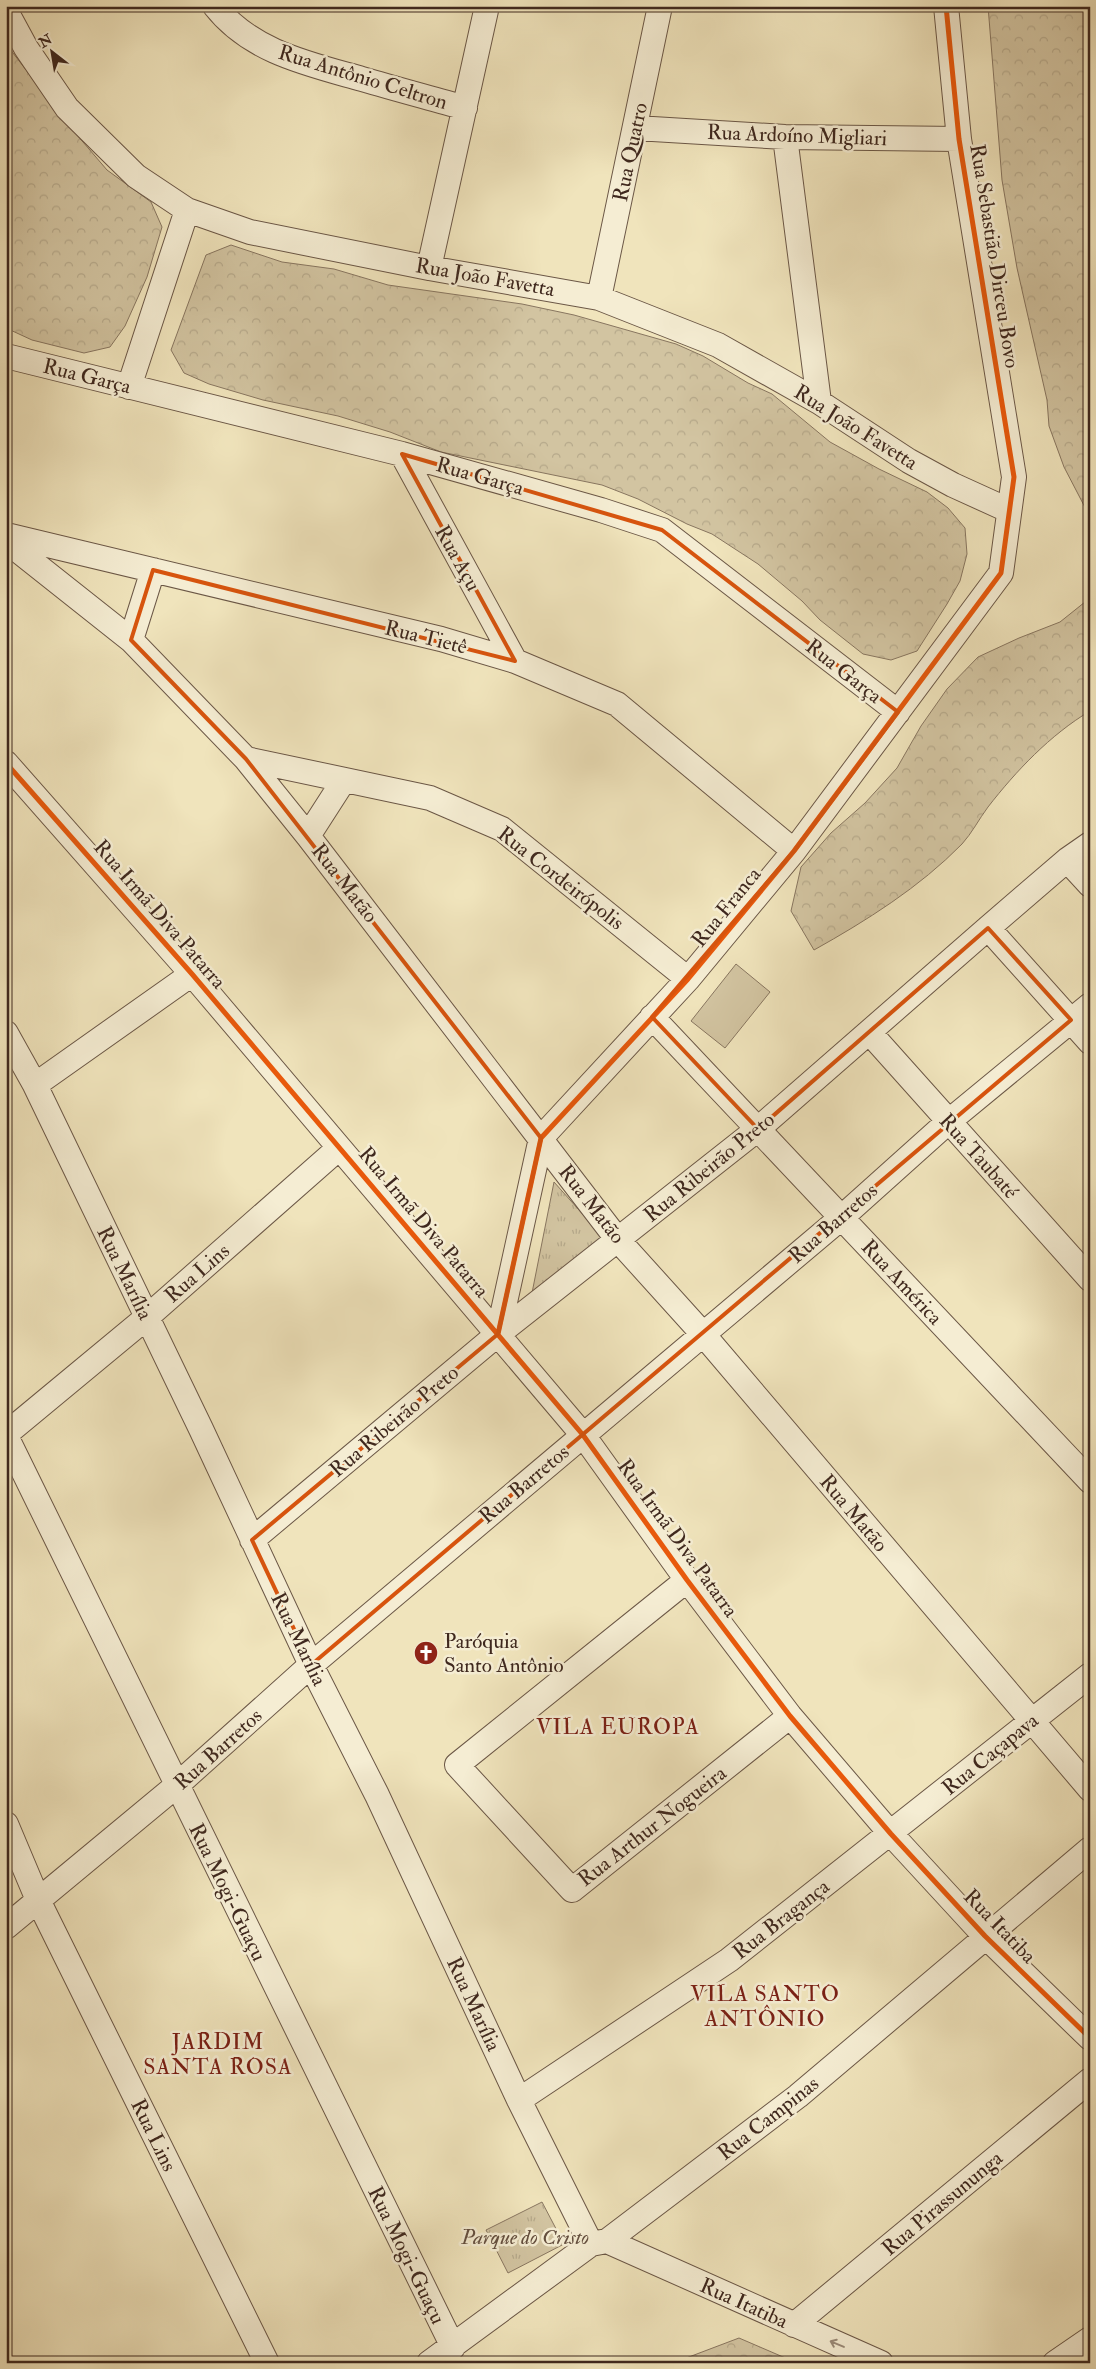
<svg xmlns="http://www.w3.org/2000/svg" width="1096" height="2369" viewBox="0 0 1096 2369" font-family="'IM FELL Double Pica',serif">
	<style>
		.forest { fill: url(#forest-crowns); stroke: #887660 }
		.park { fill: url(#park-tufts); stroke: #887660 }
		.pitch { fill: #d2c4a1; stroke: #887660 }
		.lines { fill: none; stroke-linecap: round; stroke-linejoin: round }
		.minor-casing { stroke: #6b5746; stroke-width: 26 }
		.minor { stroke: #f5edd3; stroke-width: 24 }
		.cycleway-casing { stroke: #f5edd3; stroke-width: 8 }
		.cycleway { stroke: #e8590c; stroke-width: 5 }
		.oneway { stroke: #9a8a78 }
		.marked { fill: none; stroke: #d7540e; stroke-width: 4; stroke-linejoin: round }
		.labels { text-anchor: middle; stroke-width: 5; stroke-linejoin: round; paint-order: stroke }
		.street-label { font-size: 21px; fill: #3f281e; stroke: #f5edd3 }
		.poi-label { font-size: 21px; fill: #3f281e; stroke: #f5edd3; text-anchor: start }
		.park-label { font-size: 21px; font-style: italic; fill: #644f3f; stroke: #f5edd3 }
		.neighbourhood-label { font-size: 22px; letter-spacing: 1px; fill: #7a1f14; stroke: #f5edd3 }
	</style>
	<defs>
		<pattern id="forest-crowns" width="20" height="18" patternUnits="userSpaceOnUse" patternTransform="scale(1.25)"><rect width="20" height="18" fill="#d2c4a1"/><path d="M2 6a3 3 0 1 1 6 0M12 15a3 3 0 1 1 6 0" fill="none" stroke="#b5a88a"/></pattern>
		<pattern id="park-tufts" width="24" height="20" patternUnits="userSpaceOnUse" patternTransform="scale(1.25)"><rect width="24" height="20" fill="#d2c4a1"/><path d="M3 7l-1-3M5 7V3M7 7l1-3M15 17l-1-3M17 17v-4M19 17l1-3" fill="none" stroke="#b5a88a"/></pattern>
	</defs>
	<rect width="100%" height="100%" fill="#f0e4bc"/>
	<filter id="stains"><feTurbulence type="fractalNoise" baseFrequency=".004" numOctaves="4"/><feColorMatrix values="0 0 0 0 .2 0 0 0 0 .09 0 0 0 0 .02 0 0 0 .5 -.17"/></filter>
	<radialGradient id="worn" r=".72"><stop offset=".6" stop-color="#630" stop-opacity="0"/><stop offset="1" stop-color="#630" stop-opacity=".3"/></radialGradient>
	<!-- forest -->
	<path class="forest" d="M988,6h102v511l-26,-50 -15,-41 -2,-26 -30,-132 -15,-88z
		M6,44l65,84 36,42 44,32 11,25 -15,50 -22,49 -15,21 -26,6 -52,-13 -26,-12z
		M231,245l51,17 52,7 54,16 134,19 52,11 102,29 27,12 45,27 24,11 58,48 49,27 48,23 21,16 17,20 2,26 -7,27 -13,23 -30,47 -26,9 -28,-6 -43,-34 -18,-19 -44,-37 -46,-30 -25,-10 -49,-25 -36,-14 -161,-33 -51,-20 -52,-16 -75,-16 -54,-16 -25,-11 -13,-23 35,-95z
		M1090,598v113c-40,24 -74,60 -102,96 -9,12 -16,26 -26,37 -42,43 -96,77 -148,106l-23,-39 10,-44 30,-34 34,-30 32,-35 24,-42 26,-37 31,-32 41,-19 41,-16z
		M739,2338l58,25h-124z"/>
	<!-- park -->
	<path class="park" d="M554,1182l49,55 -72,61z
		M542,2202l22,42 -56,29 -22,-43z"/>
	<!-- pitch -->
	<path class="pitch" d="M736,964l34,28 -45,56 -34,-27z"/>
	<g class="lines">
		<!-- minor casing -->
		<g class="minor-casing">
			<path id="minor" d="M215,6c36,46 94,58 147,73 34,10 68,19 103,29
				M6,11l20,37 41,60 69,68 51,34 63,22 179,36 170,30 119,47 101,57 90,59 44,24 55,25
				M636,128l149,9 174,2
				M785,137l34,265
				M429,268l58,-262
				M599,298l61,-292
				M6,356l396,98 199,56 61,20 236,182
				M129,387l58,-177
				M402,454l113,207
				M6,535l435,104 74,22 102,43 177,147
				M6,541l125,99 115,119 62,77 310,404 84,93 388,456
				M131,640l22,-70
				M246,759l184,39 72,31 186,150
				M6,763l186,211 391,461 104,145 103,136 101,118 94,102 105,102
				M308,836l36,-56
				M1067,860l23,25
				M988,928l102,114
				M652,1017l438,464
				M869,1032l221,247
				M6,1033l29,52 166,344 110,236 66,130 142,305 72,144
				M35,1085l157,-111
				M498,1334l43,-196 147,-159 106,-128 207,-278 13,-96 -55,-338 -13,-133
				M6,1434l140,-116 193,-170
				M6,1436l447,911
				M252,1540l246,-206 260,-205 230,-201 79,-68 23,-16
				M687,1580l-230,185 115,125 218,-174
				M6,1824l32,76 229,463
				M6,1927l170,-141 135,-121 530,-447 107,-96 142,-117
				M519,2100l210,-140 361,-285
				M607,2241l274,122
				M794,2325l296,-245
				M429,2363l162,-119 16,-3 191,-145 292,-247
				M1055,2363l35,-24"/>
		</g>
		<!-- minor -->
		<use href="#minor" class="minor"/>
		<!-- cycleway casing -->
		<g class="cycleway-casing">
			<path id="cycleway" d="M6,763l186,211 391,461 104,145 103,136 101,118 94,102 105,102
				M498,1334l43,-196 147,-159 106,-128 207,-278 13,-96 -55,-338 -13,-133"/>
		</g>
		<!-- cycleway -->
		<use href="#cycleway" class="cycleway"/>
	</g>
	<!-- one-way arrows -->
	<defs><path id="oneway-shaft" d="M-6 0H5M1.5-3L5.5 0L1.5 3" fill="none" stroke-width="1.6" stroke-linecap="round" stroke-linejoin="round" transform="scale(1.25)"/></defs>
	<use class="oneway" href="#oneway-shaft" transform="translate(837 2344) rotate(-157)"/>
	<!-- marked area -->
	<path class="marked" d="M402,454l260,76 236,182 -104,139 -142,166 106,112 230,-201 83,92 -760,645 -59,-125 246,-206 43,-196 -295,-379 -115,-119 22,-70 362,91z"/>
	<!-- icons -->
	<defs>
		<g id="church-disc" transform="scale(1.25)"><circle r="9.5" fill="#8f2418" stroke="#f5edd3"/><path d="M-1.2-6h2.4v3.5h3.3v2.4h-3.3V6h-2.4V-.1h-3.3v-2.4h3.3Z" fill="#fff"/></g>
	</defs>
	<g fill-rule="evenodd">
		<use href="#church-disc" x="426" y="1653"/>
	</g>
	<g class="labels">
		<!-- street labels -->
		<g class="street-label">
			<text transform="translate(363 77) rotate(17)" y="7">Rua Antônio Celtron</text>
			<text transform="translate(797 135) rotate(2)" y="7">Rua Ardoíno Migliari</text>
			<text transform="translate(630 152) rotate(-78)" y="7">Rua Quatro</text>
			<text transform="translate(995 256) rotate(81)" y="7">Rua Sebastião Dirceu Bovo</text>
			<text transform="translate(485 277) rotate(10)" y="7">Rua João Favetta</text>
			<text transform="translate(87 376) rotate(14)" y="7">Rua Garça</text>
			<text transform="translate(856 427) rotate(32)" y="7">Rua João Favetta</text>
			<text transform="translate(480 476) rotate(16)" y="7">Rua Garça</text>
			<text transform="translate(458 558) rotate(61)" y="7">Rua Açu</text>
			<text transform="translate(426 637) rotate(14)" y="7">Rua Tietê</text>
			<text transform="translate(844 671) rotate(38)" y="7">Rua Garça</text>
			<text transform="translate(561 878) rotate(38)" y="7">Rua Cordeirópolis</text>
			<text transform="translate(345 883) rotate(52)" y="7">Rua Matão</text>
			<text transform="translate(726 907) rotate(-51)" y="7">Rua Franca</text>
			<text transform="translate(160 914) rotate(49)" y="7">Rua Irmã Diva Patarra</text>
			<text transform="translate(979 1156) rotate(48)" y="7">Rua Taubaté</text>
			<text transform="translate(709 1167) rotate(-39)" y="7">Rua Ribeirão Preto</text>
			<text transform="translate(592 1204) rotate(52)" y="7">Rua Matão</text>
			<text transform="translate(424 1222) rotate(50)" y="7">Rua Irmã Diva Patarra</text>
			<text transform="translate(833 1223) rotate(-41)" y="7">Rua Barretos</text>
			<text transform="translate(125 1273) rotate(64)" y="7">Rua Marília</text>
			<text transform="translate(197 1273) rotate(-41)" y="7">Rua Lins</text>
			<text transform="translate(902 1282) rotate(47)" y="7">Rua América</text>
			<text transform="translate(394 1421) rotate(-40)" y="7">Rua Ribeirão Preto</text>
			<text transform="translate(524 1484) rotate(-40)" y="7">Rua Barretos</text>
			<text transform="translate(854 1513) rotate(50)" y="7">Rua Matão</text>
			<text transform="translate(678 1538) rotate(54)" y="7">Rua Irmã Diva Patarra</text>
			<text transform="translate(299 1639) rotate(64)" y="7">Rua Marília</text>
			<text transform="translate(218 1749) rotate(-42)" y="7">Rua Barretos</text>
			<text transform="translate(990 1754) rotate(-39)" y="7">Rua Caçapava</text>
			<text transform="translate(652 1826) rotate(-38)" y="7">Rua Arthur Nogueira</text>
			<text transform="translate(228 1892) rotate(64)" y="7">Rua Mogi-Guaçu</text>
			<text transform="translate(781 1919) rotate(-38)" y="7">Rua Bragança</text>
			<text transform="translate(1000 1926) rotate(46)" y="7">Rua Itatiba</text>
			<text transform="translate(474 2004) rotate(65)" y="7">Rua Marília</text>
			<text transform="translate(768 2118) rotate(-38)" y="7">Rua Campinas</text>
			<text transform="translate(154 2135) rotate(64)" y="7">Rua Lins</text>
			<text transform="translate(942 2203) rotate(-40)" y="7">Rua Pirassununga</text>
			<text transform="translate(407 2255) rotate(64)" y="7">Rua Mogi-Guaçu</text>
			<text transform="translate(744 2303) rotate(24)" y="7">Rua Itatiba</text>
		</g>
		<!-- poi labels -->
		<g class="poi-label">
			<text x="444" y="1648">Paróquia<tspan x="444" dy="24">Santo Antônio</tspan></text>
		</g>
		<!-- park labels -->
		<g class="park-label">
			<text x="525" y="2244">Parque do Cristo</text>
		</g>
		<!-- neighbourhood labels -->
		<g class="neighbourhood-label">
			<text x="618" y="1734">VILA EUROPA</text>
			<text x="765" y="2001">VILA SANTO<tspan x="765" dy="25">ANTÔNIO</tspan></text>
			<text x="218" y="2049">JARDIM<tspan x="218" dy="25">SANTA ROSA</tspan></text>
		</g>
	</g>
	<!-- margin -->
	<rect width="1096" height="2369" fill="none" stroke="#f0e4bc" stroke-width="25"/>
	<rect x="8" y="8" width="1081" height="2354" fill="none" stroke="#3f281e" stroke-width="2.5"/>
	<rect x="12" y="12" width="1071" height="2344" fill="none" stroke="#3f281e"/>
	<!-- north arrow -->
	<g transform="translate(52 52) rotate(329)" stroke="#f5edd3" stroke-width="4" paint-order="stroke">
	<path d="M0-4L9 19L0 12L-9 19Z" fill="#3f281e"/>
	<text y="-8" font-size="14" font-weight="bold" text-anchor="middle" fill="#3f281e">N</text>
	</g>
	<rect width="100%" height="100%" filter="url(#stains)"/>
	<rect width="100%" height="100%" fill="url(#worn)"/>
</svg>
